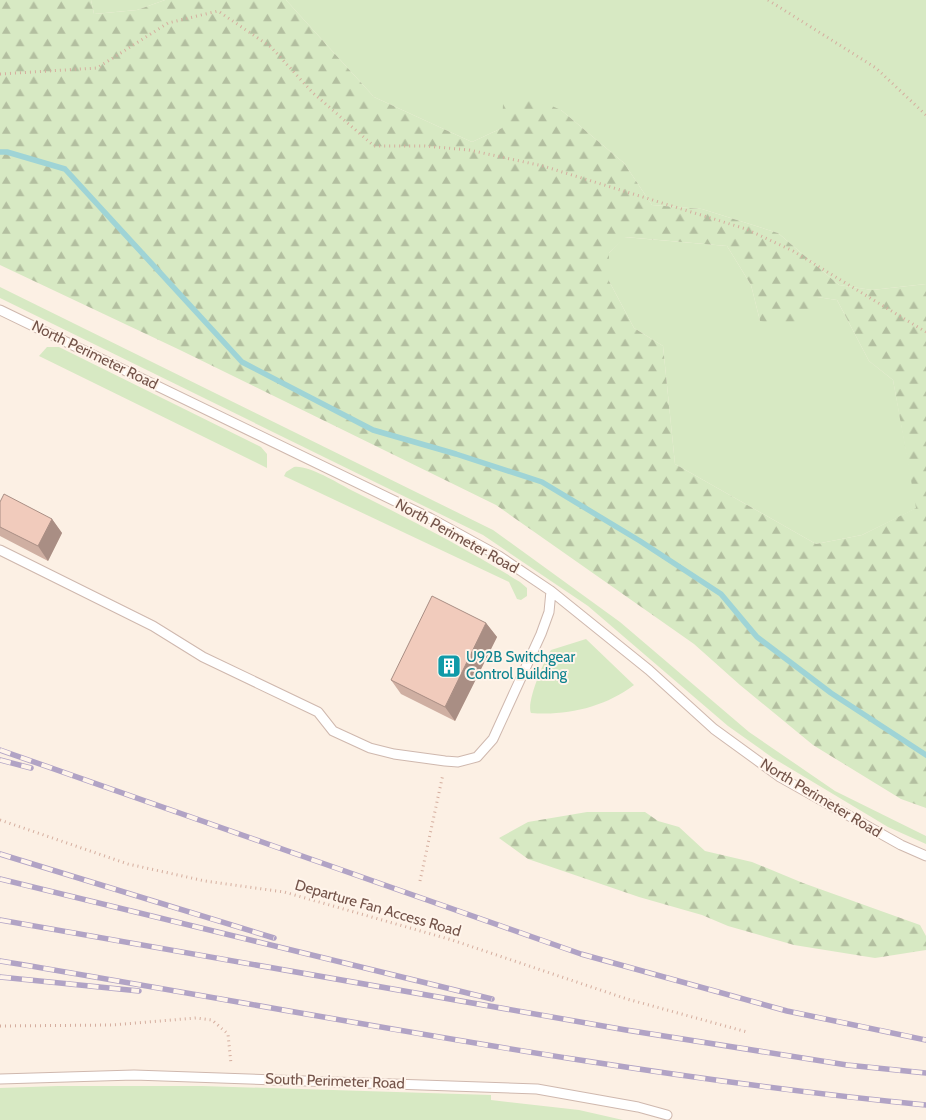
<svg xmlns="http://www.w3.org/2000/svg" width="926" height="1120" viewBox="0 0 926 1120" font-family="Cabin,sans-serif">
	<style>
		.grass { fill: #d7e9c3 }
		.forest { fill: url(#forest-firs); fill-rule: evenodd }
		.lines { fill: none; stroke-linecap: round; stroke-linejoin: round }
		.stream { stroke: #9fd4d6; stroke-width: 5.5 }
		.lane-casing { stroke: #cfb8ae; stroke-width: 11 }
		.path { stroke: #d5ae9f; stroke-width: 3; stroke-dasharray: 1 4; stroke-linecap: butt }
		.lane { stroke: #fff; stroke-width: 9 }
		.rail-casing { stroke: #b1a3c5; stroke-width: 5.5 }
		.rail { stroke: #fff4ea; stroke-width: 4; stroke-dasharray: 11; stroke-linecap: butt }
		.wall { fill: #cfafa2 }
		.shaded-wall { fill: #a98e84 }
		.building { fill: #f1cbbc; stroke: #a98e84 }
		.labels { text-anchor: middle; stroke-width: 4; stroke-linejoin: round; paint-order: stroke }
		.street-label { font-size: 15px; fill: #74544a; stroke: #fff4ea }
		.culture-label { font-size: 15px; fill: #0d838f; stroke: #fff4ea; text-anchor: start }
	</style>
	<defs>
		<pattern id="forest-firs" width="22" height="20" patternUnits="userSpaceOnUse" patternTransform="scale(1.25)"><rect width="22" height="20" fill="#d7e9c3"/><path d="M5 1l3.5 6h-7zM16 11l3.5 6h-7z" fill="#b3bfa0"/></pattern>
	</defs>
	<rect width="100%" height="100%" fill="#fcf0e4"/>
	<!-- grass -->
	<path class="grass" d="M91,0h74l-28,10 -43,4z
		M286,0h640v284l-54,6 -33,-5 -61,-52 -76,-24 -50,-4 -28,-42 -63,-53 -59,18 -30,14 -98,-45z
		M624,237l103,9 24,39 9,36 57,-24 20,3 32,61 24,19 24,128 -55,27 -46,9 -141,-80 -12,-118 -29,-18 -25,-47v-28z
		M0,287l493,243 127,92 129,110 86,59 91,45v8l-38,-17 -115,-69 -45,-32 -140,-120 -105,-71 -483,-237z
		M47,347h12l202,100 6,7v14l-228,-112z
		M294,467c14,-2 42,15 55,22 59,29 116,59 171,93l7,6v8l-6,4 -4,-1 -8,-17 -225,-106 2,-4z
		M586,639l48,46c-29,22 -67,31 -103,28 -5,-10 13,-53 20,-63z
		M58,1086h144l289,9v5l88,10 44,10h-623v-32z"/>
	<!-- forest -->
	<path class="forest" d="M0,0h91l3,14 43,-4 28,-10h121l88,97 98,45 30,-14 1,-24 26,-8 32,14 63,53 28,42 50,4 76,24 61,52 33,5 54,-6v524l-25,-9 -88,-54 -73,-60 -46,-41 -198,-139 -316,-155 -180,-85zM625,237l102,9 24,39 9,36 39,9 18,-33 20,3 32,61 24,19 23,128 -54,27 -46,9 -141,-80 -12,-118 -29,-18 -25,-47v-28z
		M587,812h58l13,9 21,6 26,24 47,11 51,21 117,42 6,11v14l-51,8 -81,-13 -66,-19 -26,-11 -63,-18 -111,-38 -29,-21 29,-16z"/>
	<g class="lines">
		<!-- stream -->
		<path class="stream" d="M0,152h7l58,17 177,193 131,68 83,24 86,28 98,59 81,53 36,43 74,56 95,62"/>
		<!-- lane casing -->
		<g class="lane-casing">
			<path id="lane" d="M0,310l430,208 69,38 52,35 98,79 65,59 66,48 121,68 25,11
				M0,550l153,76 50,31 115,55 15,19 37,17 24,6 51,7 13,1 19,-5 16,-18 48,-105 8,-22 2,-21
				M0,1079l134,-4 403,14 101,18 29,8"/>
		</g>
		<!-- path -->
		<path class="path" d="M768,0l108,68 50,47
			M0,74l97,-6 71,-45 50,-12 53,36 42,46 61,53h51l44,4 74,16 203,63 47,22 133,81
			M0,820l128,44 77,17 79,11 168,48 175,59 120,33
			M420,881l23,-107
			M0,1026l112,-1 84,-7 16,2 16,14 3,30"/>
		<!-- lane -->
		<use href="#lane" class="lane"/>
		<!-- rail casing -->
		<g class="rail-casing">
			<path id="rail" d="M0,750l581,204 206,57 139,29
				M0,760l31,8
				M0,854l274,84
				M0,879l492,120
				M0,920l626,110 221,35 79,8
				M0,961c308,51 615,114 926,144
				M0,977l139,14"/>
		</g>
		<!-- rail -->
		<use href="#rail" class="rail"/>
	</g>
	<!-- wall -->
	<path class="wall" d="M0,502l52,17 10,14 -14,28 -48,-25z
		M486,623l11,14 -42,84 -54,-27 -10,-14z"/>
	<!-- shaded-wall -->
	<path class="shaded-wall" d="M52,519l10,14 -14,28 -10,-15z
		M486,623l11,14 -42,84 -10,-14z"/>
	<!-- building -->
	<path class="building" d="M4,494l48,25 -14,27 -38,-19v-25z
		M432,596l54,27 -41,84 -54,-27z"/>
	<!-- icons -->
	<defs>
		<g id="building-square" transform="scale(1.25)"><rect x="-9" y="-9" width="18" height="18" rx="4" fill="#0f9aa8" stroke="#fff4ea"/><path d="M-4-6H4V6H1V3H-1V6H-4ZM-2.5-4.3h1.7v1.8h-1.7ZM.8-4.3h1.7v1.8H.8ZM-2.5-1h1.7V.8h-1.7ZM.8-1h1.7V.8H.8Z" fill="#fff"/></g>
	</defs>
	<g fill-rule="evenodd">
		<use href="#building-square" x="449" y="666"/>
	</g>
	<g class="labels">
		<!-- street labels -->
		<g class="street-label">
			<text transform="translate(95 355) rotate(26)" y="5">North Perimeter Road</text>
			<text transform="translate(457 536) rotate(29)" y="5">North Perimeter Road</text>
			<text transform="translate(821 798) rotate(31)" y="5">North Perimeter Road</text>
			<text transform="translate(378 908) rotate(16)" y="5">Departure Fan Access Road</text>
			<text transform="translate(335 1081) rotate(2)" y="5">South Perimeter Road</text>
		</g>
		<!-- culture labels -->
		<g class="culture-label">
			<text x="466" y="662">U92B Switchgear<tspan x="466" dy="17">Control Building</tspan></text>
		</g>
	</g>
</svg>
